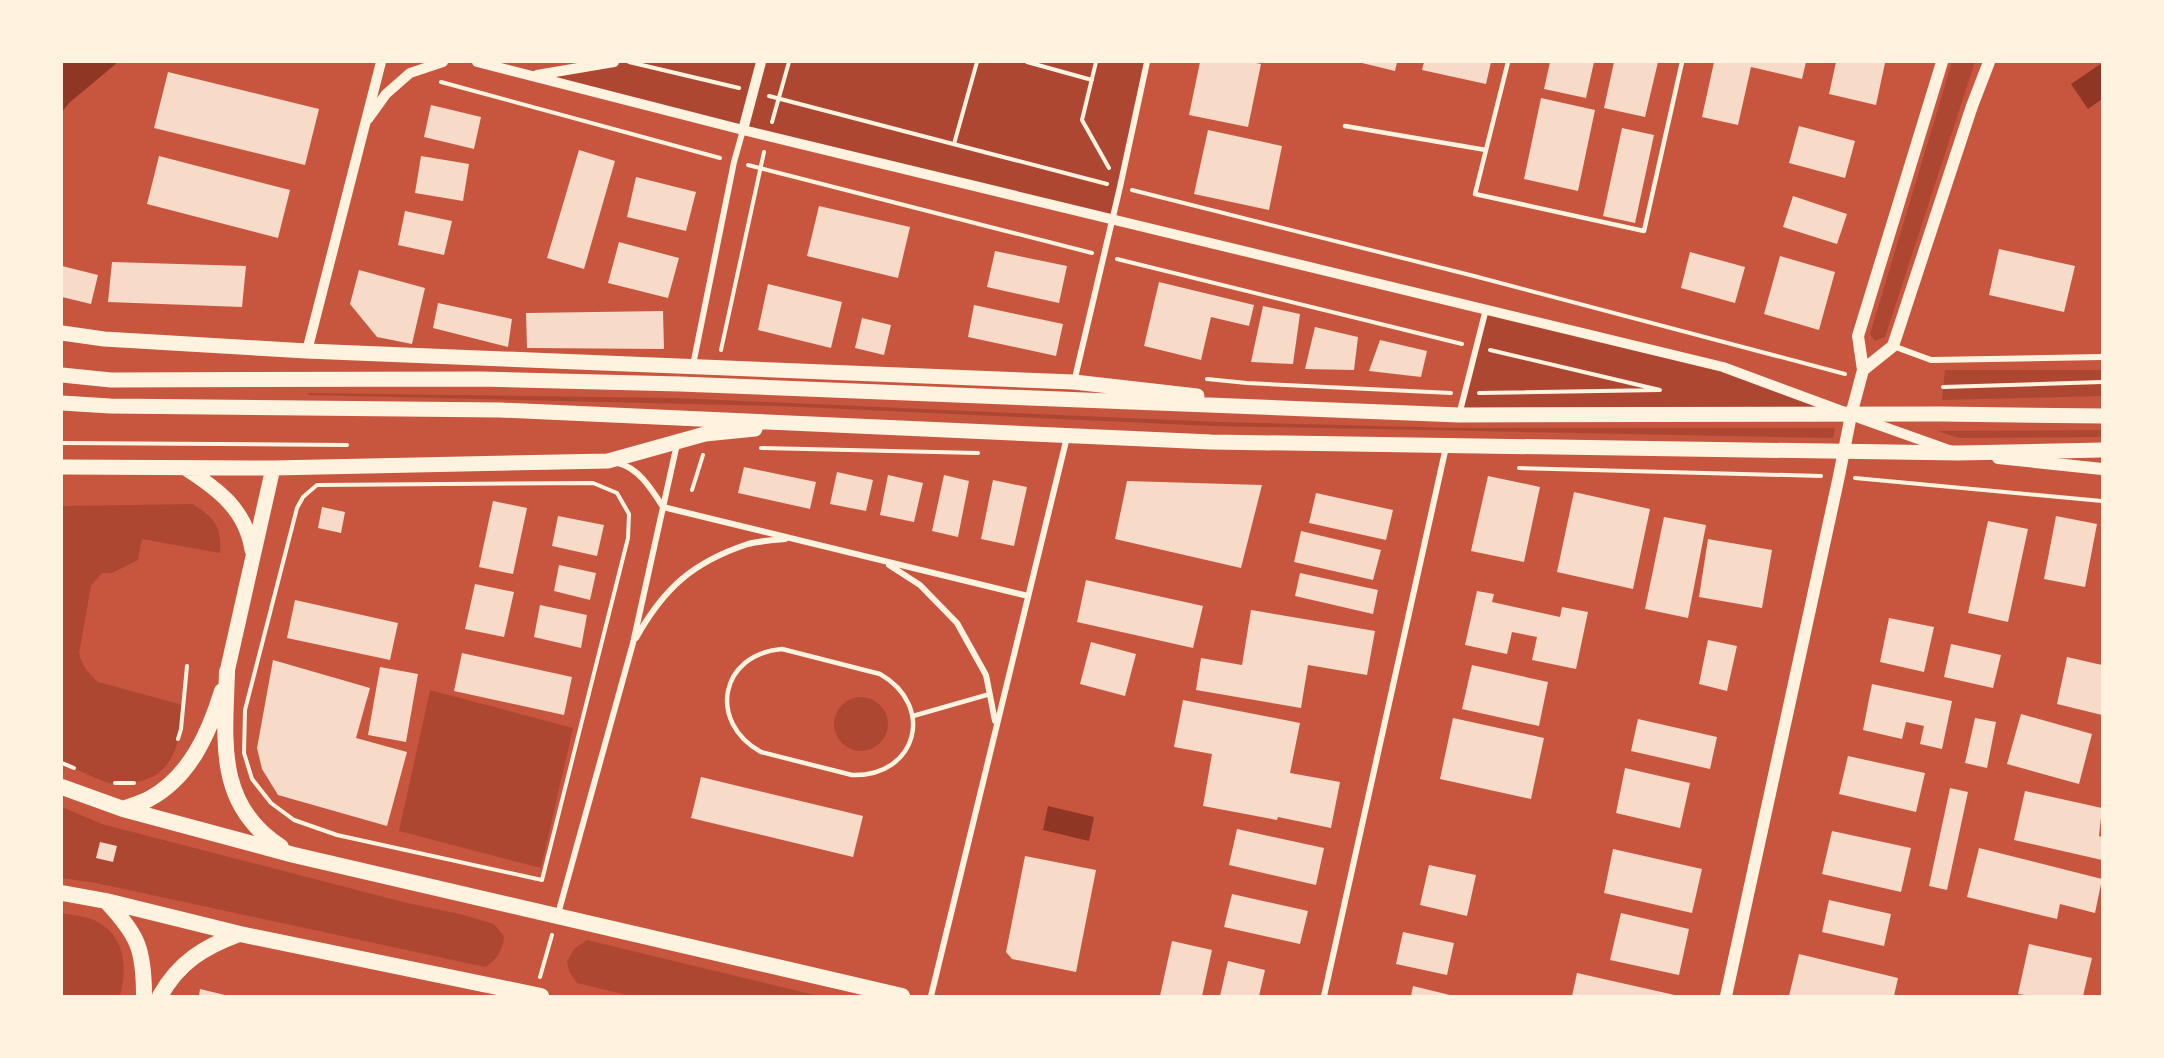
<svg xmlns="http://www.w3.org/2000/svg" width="2164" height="1058" viewBox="0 0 2164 1058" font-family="'DM Sans',sans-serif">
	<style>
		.green { fill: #ae4732 }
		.water { fill: #8f3625 }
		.building { fill: #f7dbc8 }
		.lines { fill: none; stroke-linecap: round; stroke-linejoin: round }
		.path { stroke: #fff3e0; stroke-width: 4 }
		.service { stroke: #fff3e0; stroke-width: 4.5 }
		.minor { stroke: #fff3e0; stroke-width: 6 }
		.tertiary { stroke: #fff3e0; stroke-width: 10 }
		.secondary { stroke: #fff3e0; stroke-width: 12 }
		.primary { stroke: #fff3e0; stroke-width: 15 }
		.trunk { stroke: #fff3e0; stroke-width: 16 }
	</style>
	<rect width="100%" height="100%" fill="#c8553d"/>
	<!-- green -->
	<path class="green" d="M614,62h533l-35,157 -579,-143z
		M1952,62h23l-90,275 -10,4 -5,-7z
		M1486,309l237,58 128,48h-392z
		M1945,370h157v26l-160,4z
		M309,393l366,5 543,24 239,6h378l-2,10 -620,-12 -434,-20 -471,-11z
		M2102,430v7l-143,1 -22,-7z
		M192,504c22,13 30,22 28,49l-78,-14 -4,21 -26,13h-10l-11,13 -12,67c3,13 9,20 19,29l85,23c-3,39 -9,75 -55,78 -4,1 -10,2 -14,1 -13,-2 -39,-16 -52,-21v-257z
		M430,690l143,38 -32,140 -142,-37z
		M834 724a27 27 0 1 1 54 0a27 27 0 1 1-54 0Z
		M62,807l40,17 305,79 53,11 34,10 10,12c-1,14 -7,24 -19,31l-389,-84 -34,-5z
		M62,913c10,2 22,3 32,7 31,15 34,46 26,76h-58z
		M587,940l232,56h-188l-54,-13 -7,-10 -3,-11 7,-13z"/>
	<!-- water -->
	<path class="water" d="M62,62h56l-49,41 -7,9z
		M2102,63v36l-14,10 -17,-25z
		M1048,806l46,11 -5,24 -46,-11z"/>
	<!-- building -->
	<path class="building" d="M1200,62h51l10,2 -13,63 -59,-12z
		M1358,62h39l-2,9z
		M1424,62h67l-5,22 -64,-14z
		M1550,62h44l-8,36 -42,-9z
		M1614,62h44l-13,55 -41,-9z
		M1714,62h92l-4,17 -51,-12 -13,58 -36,-8z
		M1836,62l49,1 -9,42 -47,-11z
		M168,72l151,37 -14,56 -151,-37z
		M1541,98l54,12 -17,81 -54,-12z
		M431,105l50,12 -7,32 -50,-12z
		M1799,126l56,15 -10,37 -56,-15z
		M1622,128l32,7 -19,88 -32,-7z
		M1208,130l74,16 -13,64 -75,-16z
		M579,150l36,11 -31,108 -37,-11z
		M159,156l131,34 -12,48 -131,-34z
		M421,156l48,8 -6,37 -48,-8z
		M636,177l60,15 -10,39 -59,-14z
		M1793,196l54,18 -10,30 -54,-17z
		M819,206l91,21 -12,51 -91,-22z
		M405,211l47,10 -8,34 -46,-10z
		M619,242l60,16 -11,40 -60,-15z
		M1999,249l76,17 -11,46 -75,-17z
		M995,251l72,15 -8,37 -72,-16z
		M1690,252l55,15 -10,36 -54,-15z
		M1780,256l55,16 -16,58 -55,-16z
		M112,262l134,4 -4,41 -134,-5z
		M62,266l36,9 -7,29 -29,-7z
		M359,270l66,18 -13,56 -35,-7 -27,-33z
		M1159,282l95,23 -5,21 -38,-9 -10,43 -57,-14z
		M768,284l74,18 -11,46 -73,-18z
		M438,303l74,16 -4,28 -75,-19z
		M974,305l89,19 -7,32 -88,-19z
		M1263,306l37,8 -7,50 -42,-2z
		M663,311l1,38 -137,-1 -1,-35z
		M862,318l29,7 -7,30 -29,-7z
		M1315,327l43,10 -4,33 -49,-1z
		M1380,340l47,11 -6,26 -52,-6z
		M744,467l72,15 -6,27 -72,-16z
		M837,472l36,8 -7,31 -36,-7z
		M888,475l35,8 -9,39 -34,-7z
		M944,475l25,6 -11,56 -26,-6z
		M1488,476l52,11 -16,75 -53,-11z
		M993,480l34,7 -13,59 -33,-7z
		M1127,481l135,4 -21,83 -126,-29z
		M1574,492l76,17 -17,80 -76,-17z
		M1316,493l77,17 -7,30 -77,-17z
		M493,501l34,7 -14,66 -34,-7z
		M322,507l23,5 -4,21 -23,-5z
		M558,516l46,9 -7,31 -45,-10z
		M2056,516l41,8 -12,63 -41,-8z
		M1664,517l42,8 -18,93 -43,-9z
		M1988,521l40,8 -20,93 -40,-9z
		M1301,531l80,19 -8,30 -79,-18z
		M1708,539l64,11 -10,58 -63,-11z
		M559,565l37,8 -6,27 -36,-9z
		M1300,573l78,17 -5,24 -78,-18z
		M1086,580l117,26 -10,42 -116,-26z
		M475,584l39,8 -10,45 -39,-8z
		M1477,591l17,3 -2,8 68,15 2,-10 26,5 -12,57 -44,-9 5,-23 -25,-5 -5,22 -42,-9z
		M295,600l103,23 -8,37 -103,-22z
		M540,605l47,10 -6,33 -47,-11z
		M1251,610l124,21 -8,44 -59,-10 -7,43 -105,-18 5,-32 41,7z
		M1889,618l45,9 -10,45 -44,-10z
		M1708,640l29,6 -10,45 -28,-7z
		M1091,642l45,12 -11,42 -45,-12z
		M1951,644l50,11 -8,33 -49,-11z
		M462,653l110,24 -8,38 -110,-24z
		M2067,657l35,8v50l-45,-11z
		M273,660l97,28 -14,50 51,14 -20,74 -109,-31 -16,-26 -5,-21z
		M1472,665l76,17 -9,44 -77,-17z
		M380,667l38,7 -12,68 -38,-7z
		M1872,684l80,17 -10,48 -22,-5 4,-18 -18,-4 -4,17 -39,-9z
		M1183,700l117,23 -10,50 50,9 -9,46 -53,-11 -1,3 -74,-14 9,-52 -38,-7z
		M2021,714l71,20 -13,50 -72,-20z
		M1453,718l91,20 -13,61 -91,-20z
		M1975,718l21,4 -9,46 -22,-5z
		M1638,719l79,18 -7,32 -79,-18z
		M1848,756l77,17 -9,39 -77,-18z
		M1625,768l65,15 -10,45 -64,-15z
		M701,777l162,39 -10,41 -162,-39z
		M1950,788l18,4 -21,98 -18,-4z
		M2025,791l77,17 -3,28 3,1v23l-88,-20z
		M1237,829l87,19 -8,37 -87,-20z
		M1832,831l79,17 -10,44 -79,-18z
		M100,842l17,4 -4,16 -17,-4z
		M1979,848l123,31 -7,34 -35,-9 -3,15 -90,-22z
		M1613,849l89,20 -10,44 -88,-20z
		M1025,856l71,14 -20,102 -64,-13 -6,-7z
		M1429,865l47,10 -9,41 -47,-11z
		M1232,894l76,17 -8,33 -76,-17z
		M1829,900l62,14 -7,32 -62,-14z
		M1621,913l68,16 -10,46 -69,-15z
		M1403,932l51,11 -7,32 -51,-11z
		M1172,941l40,9 -10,46h-42z
		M2029,944l63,14 -9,38h-51l-14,-2z
		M1799,954l99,24 -4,18h-105z
		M1228,961l37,9 -6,26h-39z
		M1577,973l102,23h-107z
		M1413,986l41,10h-43z
		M200,989l29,7h-30z"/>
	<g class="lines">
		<!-- path -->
		<path class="path" d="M629,62l110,26
			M1027,62l65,18
			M1096,62l-14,58 27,48
			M441,82l279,76
			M769,96l338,88
			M772,122l17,-60
			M954,144l23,-82
			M748,165l344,88
			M1132,190l342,86 371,98
			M1117,259l345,85
			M721,350l43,-198
			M1207,379l40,4 204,10
			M1943,387l159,-5
			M1479,393l181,-3 -170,-40
			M62,443l285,2
			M761,448l217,5
			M1519,468l302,8
			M1855,478l247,23
			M593,483l24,10 12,21 -1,24 -86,342 -205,-45 -43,-15 -23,-17 -19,-24 -8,-26 1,-43 52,-202 6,-11 14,-12z
			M692,490l11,-35
			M178,739l3,-10 6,-63
			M62,763l12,5
			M115,783h19
			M540,977l12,-42"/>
		<!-- service -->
		<path class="service" d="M1345,126l141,24 -11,44 169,37 38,-169
			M1486,150l22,-88
			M782,649l98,25c56,32 37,103 -28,101l-91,-23c-54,-30 -41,-98 21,-103z
			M913,716l77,-22"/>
		<!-- minor -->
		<path class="minor" d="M1893,346l38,14 171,-3
			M693,365l41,-203 9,-32
			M1074,382l46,-195 27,-125
			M1459,415l27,-106
			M618,463c21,5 34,27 45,44l365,89
			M889,565l31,20 37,38 29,52 9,46
			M636,638c28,-50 57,-76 112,-94 11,-3 25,-4 37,-5
			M558,914l75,-271 44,-199
			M931,996l136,-559
			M1324,996l122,-549"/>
		<!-- tertiary -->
		<path class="tertiary" d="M477,62l266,68 980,237 119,44
			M537,75l77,-13
			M368,119l18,-25 24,-21 33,-11
			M743,130l18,-68
			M307,351l74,-289
			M1859,418l90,32"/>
		<!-- secondary -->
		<path class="secondary" d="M1863,370l30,-24 79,-240 17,-44
			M1998,458l104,11
			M1726,996l113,-520 12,-61 12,-45 -5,-34 84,-274"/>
		<!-- primary -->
		<path class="primary" d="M62,333l42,6 203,12 767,31 123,14
			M62,375l49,5 370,-1 199,5 779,31 482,-1 161,2
			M62,403l48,3 390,4 711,32 747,11 144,-3
			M62,467l211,1 335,-7 97,-27 50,-5
			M185,468c33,21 61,42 67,82
			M227,672l46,-204"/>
		<!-- trunk -->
		<path class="trunk" d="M227,672c-2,68 -12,133 54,175
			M62,787l61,22 171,46 608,141
			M123,809c8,-3 18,-6 26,-10 41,-22 60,-66 73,-108
			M62,893l44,8 134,33 301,62
			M106,901c32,34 38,48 38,95
			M160,996c19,-34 44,-49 79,-62"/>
	</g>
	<!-- border -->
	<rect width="2164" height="1058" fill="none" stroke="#fff3e0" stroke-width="126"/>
</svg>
